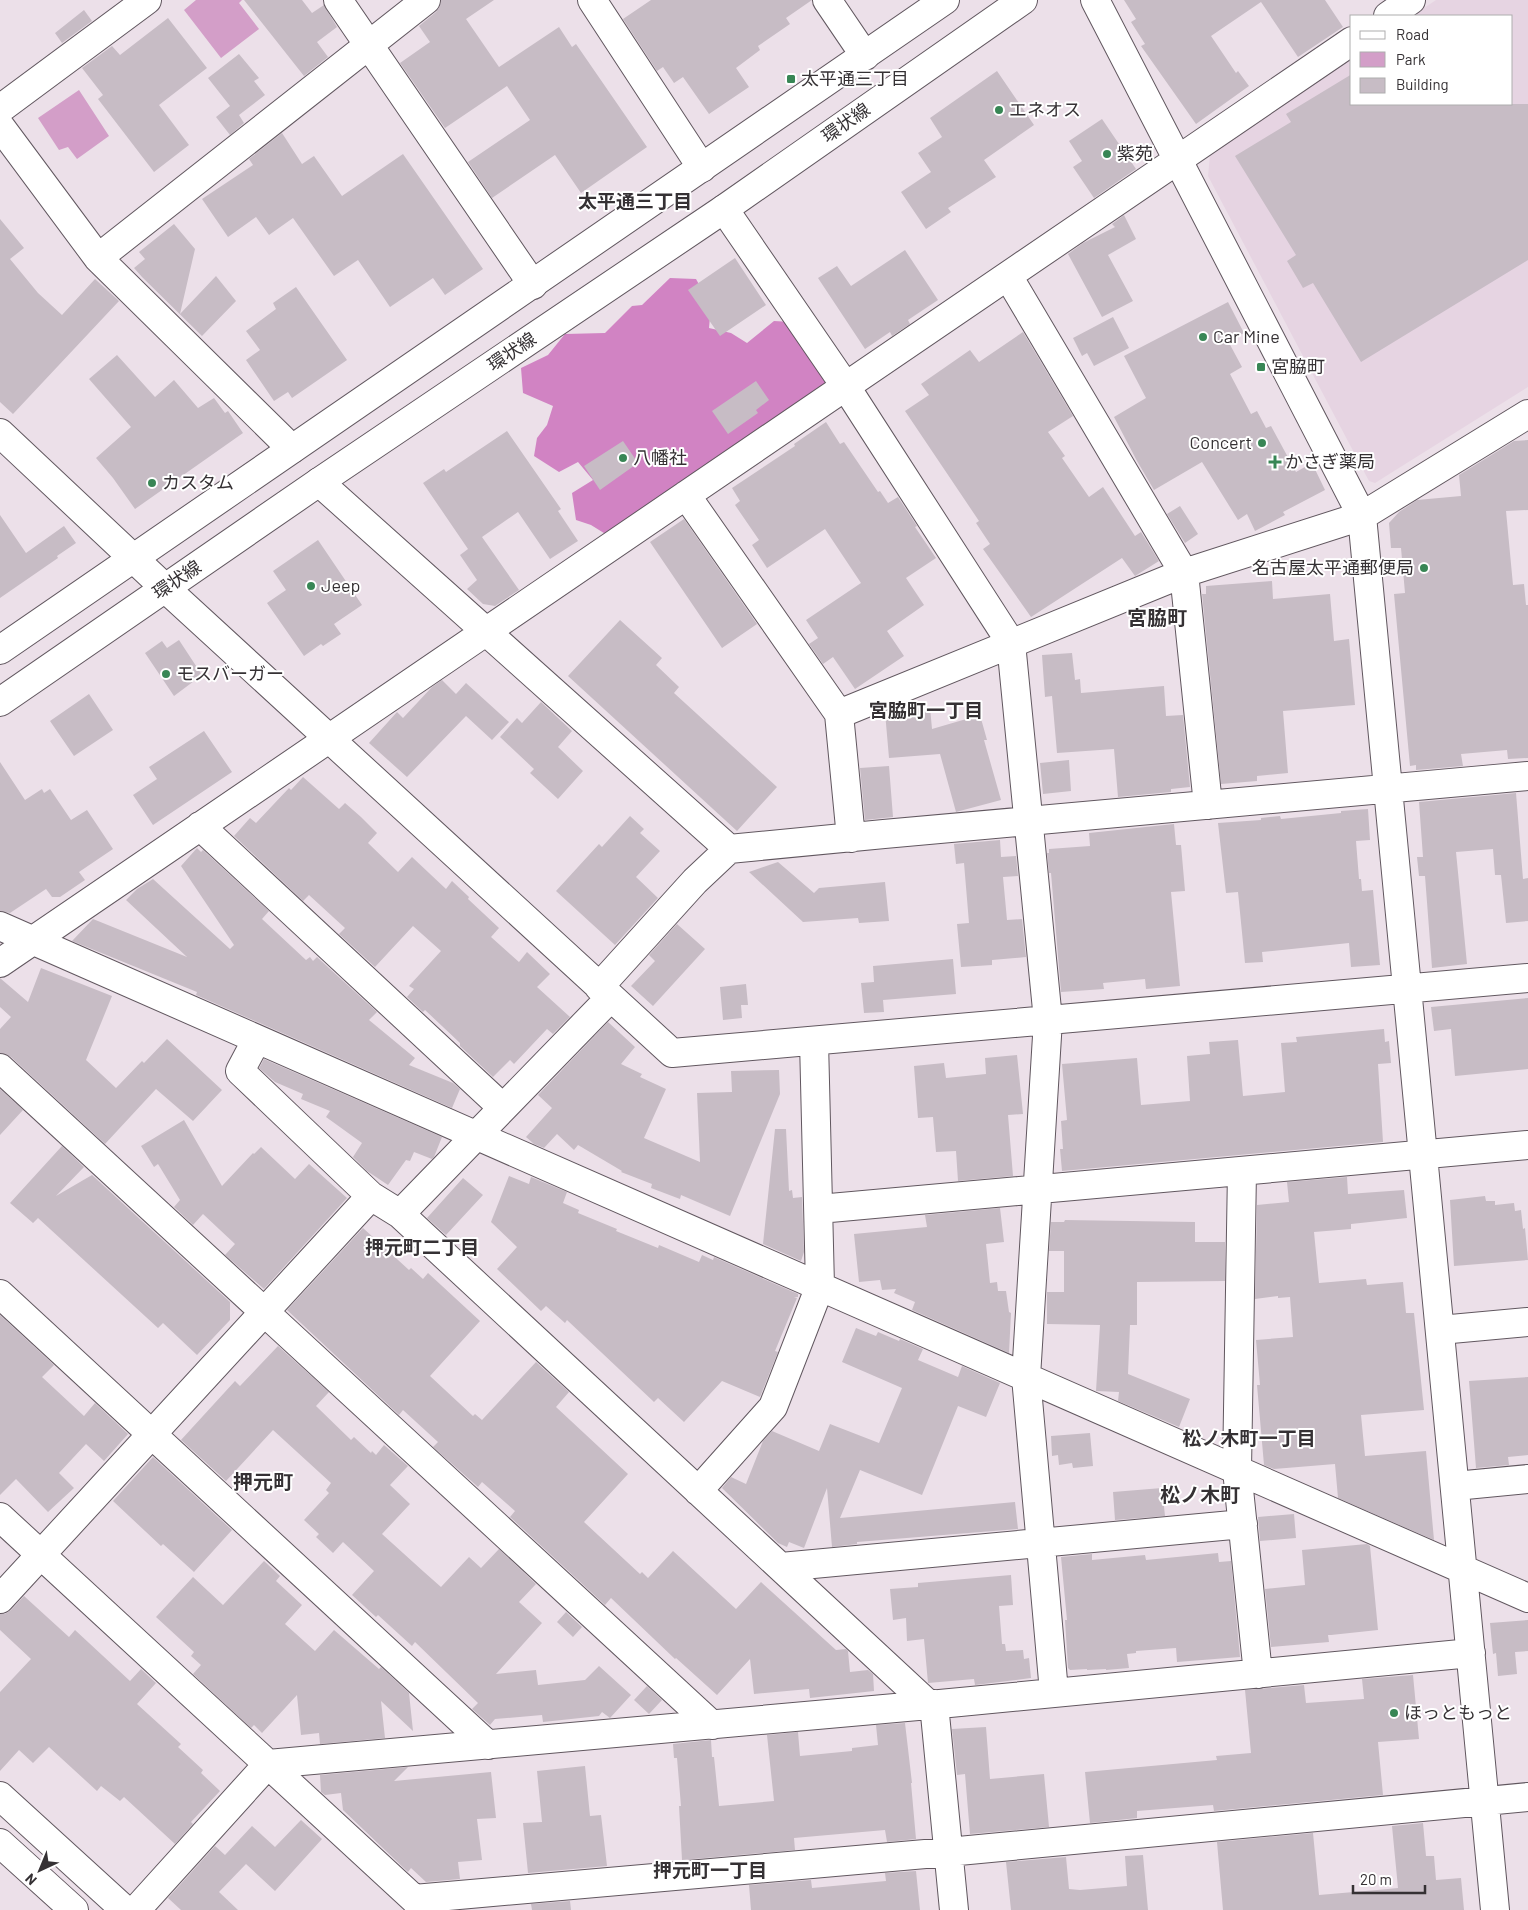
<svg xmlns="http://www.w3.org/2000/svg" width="1528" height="1910" viewBox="0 0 1528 1910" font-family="Barlow,'Noto Sans JP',sans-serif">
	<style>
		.built { fill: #e6d4e2 }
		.green { fill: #d39ec8 }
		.forest { fill: #d183c3 }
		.building { fill: #c7bcc5 }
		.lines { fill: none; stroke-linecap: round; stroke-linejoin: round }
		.minor-casing { stroke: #61575f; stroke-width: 30 }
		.major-casing { stroke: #61575f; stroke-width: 30 }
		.minor { stroke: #fff; stroke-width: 28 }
		.major { stroke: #fff; stroke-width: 28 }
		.poi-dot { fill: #388655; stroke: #fff; stroke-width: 2 }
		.labels { text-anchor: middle; stroke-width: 4; stroke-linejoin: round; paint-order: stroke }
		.poi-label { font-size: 18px; fill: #353134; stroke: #fff; text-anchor: start }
		.street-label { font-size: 18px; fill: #353134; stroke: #fff }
		.neighbourhood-label { font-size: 19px; font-weight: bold; fill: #353134; stroke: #fff }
		.quarter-label { font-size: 20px; font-weight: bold; fill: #353134; stroke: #fff }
	</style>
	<rect width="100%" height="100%" fill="#ece0e9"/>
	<!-- built -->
	<path class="built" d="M1436,0h92v387l-153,96 -6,-2 -161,-305 2,-21 142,-97v46h160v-88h-100z"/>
	<!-- green -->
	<path class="green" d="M196,0h46l-3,3 20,26 -38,29 -37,-48z
		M79,90l30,46 -32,23 -9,-12 -9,3 -21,-32z"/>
	<!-- forest -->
	<path class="forest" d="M670,278l26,1 15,27 -2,22 22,5 16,10 27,-22 17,1 35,58 -3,14 -203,149 -29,-18 -15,-5 -4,-27 21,-13 -15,-18 -19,10 -25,-16 3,-18 10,-13 6,-19 -30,-13 -2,-25 27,-13 17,-21 40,-1 27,-27 10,-1z"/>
	<!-- building -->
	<path class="building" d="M244,0h58l10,13 12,-8 13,22 -20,15 11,15 -24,19z
		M441,0h53l-28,19 33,48 60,-40 13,20 4,-3 71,103 -66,46 -26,-38 -63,43 -24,-36 62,-42 -23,-34 -62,42 -45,-65 30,-21 -11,-16 17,-14 4,-6z
		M651,0h161l-26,18 4,6 -32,22 2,4 -24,18 13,19 -40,27 -26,-37 -9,6 -11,-16 -6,4 -34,-52z
		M1124,0h201l18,27 -45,30 -37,-55 -50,34 25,37 2,-2 11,15 -53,38 -55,-78 4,-2 -14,-22 5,-3z
		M84,10l8,11 -30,22 -7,-10z
		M168,18l39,50 -48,37 30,40 -35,27 -56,-73 5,-4 -21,-27 30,-22 8,9z
		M239,54l20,24 -5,3 11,14 -26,20 5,8 -14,12 -14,-18 14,-11 -22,-28z
		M997,71l37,54 -50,35 12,17 -48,31 3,4 -25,17 -25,-37 30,-20 -13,-19 24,-16 -12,-19z
		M1352,74v30h176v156l-167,102 -48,-79 -10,5 -16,-27 9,-6 -61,-99 56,-34 -5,-8z
		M1102,119l34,50 -42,29 -21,-31 9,-6 -13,-20z
		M282,133l20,31 12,-8 28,40 61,-42 80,115 -38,26 -12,-17 -43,29 -32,-47 -24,16 -41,-58 -24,17 -13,-18 -28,20 -26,-38 51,-34 -4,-6z
		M1124,215l12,24 -28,16 25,46 -31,16 -34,-63 15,-11 32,-16 -3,-3z
		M0,219l24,29 -14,11 28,34 24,22 33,-36 24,22 -106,113 -13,-12z
		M174,224l21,25 -15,65 36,-38 20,25 -34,35 -60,-59 -8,-9 11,-9 -6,-7z
		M905,250l33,50 -30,20 2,4 -18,12 -2,-4 -25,17 -47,-71 19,-12 14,20z
		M735,258l31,47 -46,31 -32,-46z
		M296,287l51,73 -55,38 -4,-6 -14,9 -28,-41 14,-10 -14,-19 30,-22 -3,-6z
		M1228,302l16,31 -16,8 14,26 -12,7 21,40 6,-3 9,17 5,-2 25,46 16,-9 13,27 -42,22 2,3 -30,16 -8,-17 -9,6 -36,-58 -48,28 -17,-29 -23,-44 32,-19 -22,-42z
		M1113,317l16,31 -35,18 -7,-13 -5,3 -9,-18z
		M1023,332l50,84 -25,16 17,24 -3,2 27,39 14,-10 32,49 6,-4 18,29 -24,15 -13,-18 -91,59 -48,-68 7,-5 -14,-21 3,-2 -74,-110 24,-16 -8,-11 49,-34 9,12z
		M117,355l38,42 19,-17 24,28 16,-10 11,15 3,-2 15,22 -108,76 -22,-31 -17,-20 35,-31 -42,-48z
		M756,381l13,19 -13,10 2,3 -30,21 -16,-23z
		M826,422l14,22 4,-2 34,50 2,-1 8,12 10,-6 19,29 -2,1 21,31 -30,20 18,27 -37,26 17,25 -49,33 -22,-32 -10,7 -14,-20 9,-6 -12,-18 55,-37 -36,-54 -58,39 -15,-23 7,-5 -24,-35 5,-4 -8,-13 63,-42 -1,-2z
		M507,431l54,78 -3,2 20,30 -28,18 -32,-47 -36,25 37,53 -24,16 -12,-2 -16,-15 10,-9 -17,-25 8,-6 -45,-66 21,-14 2,3z
		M1528,440v70l-22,1 7,74 11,-1 2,21h2v153l-20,1 -1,-9 -46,4 2,12 -47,4v-5l-6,1 -16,-172 11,-1 -4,-45h-10l-2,-25 10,-11 18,-12 44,-4 -2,-21 55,-34z
		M623,441l15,22 -38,27 -16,-24z
		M1180,506l18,28 -13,9 -18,-29z
		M0,515l26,38 38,-27 12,17 -19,13 1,2 -58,40z
		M684,519l73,105 -35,24 -72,-106z
		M318,540l44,65 -28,19 7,10 -18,12 -2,-2 -17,12 -37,-53 19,-13 -13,-19z
		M1272,581l1,18 57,-5 4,47 15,-2 6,66 -72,6 5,62 -31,3v5l-36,3 -19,-190h4v-8z
		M620,620l42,38 -6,7 23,22 -5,6 103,94 -40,44 -169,-155z
		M179,640l23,35 -28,21 -29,-43 17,-12 5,7z
		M1072,653l3,27 5,-1 1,14 83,-7 2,30 17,-1 7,72 -19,2v3l-53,5 -4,-48 -57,4 -5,-57 -7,1 -3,-42z
		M442,680l14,14 10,-11 43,39 -17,18 -26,-24 -59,61 -38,-34 28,-31 6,6 29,-31z
		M89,694l24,36 -39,26 -24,-35z
		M541,702l31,29 -14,16 25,24 -25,28 -28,-26 4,-4 -34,-32 17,-19 5,5z
		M930,707l2,22 48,-14 7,25h-3l17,60 -45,12 -16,-58 -51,4 -4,-46z
		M204,731l28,41 -79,53 -20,-30 24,-16 -8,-12z
		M1069,760l2,31 -28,3 -3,-31z
		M0,762l25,38 17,-11 2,4 6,-4 21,31 16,-10 26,39 -34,23 6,8 -25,17h-8l-6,-8 -36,24 -10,-2z
		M889,766l4,51 -28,3 -5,-52z
		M303,777l36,32 6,-6 16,14 16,16 -9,10 30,29 14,-15 34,32 6,-8 17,16 -1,2 31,29 -8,9 28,25 8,-10 23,22 -13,13 33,30 -17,17 -6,-5 -33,35 -4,-4 -17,17 -33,-31v-3l-35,-33 -2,2 -16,-15 7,-8 -5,-3 32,-35 -28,-25 -38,41 -36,-33 6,-6 -36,-33 -6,6 -69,-65 16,-18 6,5 33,-35 2,2z
		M1516,793l7,86 5,-1v43l-22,2 -5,-48h-6l-2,-26 -37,3 11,112 -35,4 -7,-92h-6l-2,-19h6l-4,-55z
		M1368,809l2,31 -14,1 3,38h2l1,12 11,-1 7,75 -29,2 -2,-24 -87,9 1,10 -18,1 -7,-71 -12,1 -8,-70 43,-3v-2l19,-2 1,3 60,-6v-2z
		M630,816l14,13 -4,4 20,18 -24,26 22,21 -43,47 -59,-54 43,-47 3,3z
		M1174,824l2,21h5l4,46 -14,1 9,94 -34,3 -1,-10 -42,4 1,6 -43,3 -10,-119h-2l-2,-20h2v-4l41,-3 -1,-13z
		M1000,840l1,17 15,-1 2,20 -15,1 4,43 15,-1 4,38 -34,3v5l-31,2 -4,-43 12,-1 -5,-60 -8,1 -2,-20z
		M197,848l4,4 2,-2 66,61 -7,8 44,41 4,-3 3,4 4,-4 60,55 -8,8 46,38 -6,7 44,18 7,6 -8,19 -256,-113 1,-3 -125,-51 21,-22 94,38 -61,-57 11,-11 16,-10 77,70 4,-4 -53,-79z
		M778,862l36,31 5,-5 66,-6 4,39 -30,2 -1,-5 -55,4 -54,-50z
		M677,924l28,25 -52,57 -22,-20 24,-25 -6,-6z
		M953,959l3,35 -73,6 1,12 -20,1 -3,-30 13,-1 -1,-16z
		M41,968l71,28 -26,64 30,28 26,-27 2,2 23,-24 55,51 -29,31 -37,-32 -51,55 -94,-87 -11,-4v-24l11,-12 -11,-10v-29l28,24z
		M746,984l2,21h-7l1,13 -19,2 -3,-33z
		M1528,998v71l-73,7 -4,-47 -17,2 -3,-24z
		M608,1022l27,25 -14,17 21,10 -2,3 26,12 -22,49 56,24 -3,-69 35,-1 -1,-21 48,-1 1,24 -50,122 -49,-21 -1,4 -29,-11 1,-4 -31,-12 1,-1 -44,-26 -4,5 -17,-16 -13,14 -10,-4 -8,-7 26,-29 -14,-13z
		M1384,1029l1,13 4,-1 2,22 -13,1 5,78 -321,29 -2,-22h3l-2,-28 6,-1 -5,-56 75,-6 4,47 49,-4 -3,-45 23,-2 -1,-12 29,-2 5,56 42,-4 -4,-49 16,-1 -1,-5z
		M1017,1055l6,59 -15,1 5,61 -55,5 -2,-30 -20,1 -3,-35 -15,1 -4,-52 30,-3 2,15 40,-4 -1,-16z
		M264,1059l178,78 -8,20 -2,2 -18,-7 -4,9 -4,-1 -18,25 -21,-14 -14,-14 9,-14 -36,-26 4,-6 -29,-12 2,-5 -28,-12 -16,-14z
		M0,1089l23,21 -23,25z
		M184,1120l38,66 31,-33 1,1 7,-7 34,32 14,-15 38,34 -83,91 -39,-34 10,-11 -32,-30 -10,11 -19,-18 6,-7 -22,-36 -4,3 -13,-21z
		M775,1129h11l3,62 3,-1 1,8 9,-1 2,55 -3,9 -38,-17z
		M62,1146l22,21 -28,29 36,-21 138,127v18l-33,35 -34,-32 -5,5 -120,-110 -5,5 -23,-20z
		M509,1176l20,8 2,-7 36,15 -4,11 16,7 -1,3 39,16 -1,2 42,17 1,-3 40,17 3,-7 11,5 1,-3 84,37v3h-4l3,1 -22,53 3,1 -18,45 -38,-16 -38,41 -26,-24 -4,4 -87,-82 -2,3 -19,-17 -5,5 -44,-42 20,-22 -26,-25z
		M1347,1177l1,17 56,-4 3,28 -56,6v5l-37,3 5,51 47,-4 1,6 36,-3 3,31h8l10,97 -63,5 4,41 61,-5 8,89 -96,-42 -3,-34 -61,5 -10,-4 -7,-80h3l-4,-45 37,-3 -3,-40 -12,1v-2l-23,3 2,-94 32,-3 -2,-20z
		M463,1178l20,17 -37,40 -19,-17z
		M1485,1196l1,5h9v4l19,-2 1,8 6,-1 2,19 2,-1 3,32 -74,6 -4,-66z
		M1000,1208l4,34 -18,2 4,39 7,-1 1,9h8l3,21 2,1 -2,40 -97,-43 3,-8 -21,-9 2,-4 -14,1 -2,-10 -21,2 -5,-48 73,-7 -2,-12z
		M1065,1220l130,2v20h30v39l-88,1v43h-7l-2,49 62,25 -11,28 -61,-26 1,-9 -23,-1 4,-66 -53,-1v-32h17v-41h-15l2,-29h13z
		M363,1228l46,42 2,-2 12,11 5,-6 52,48 -50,55 43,40 2,-2 7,6 54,-58 33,30 -13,15 72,67 -44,48 56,52 2,-2 6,6 25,-27 63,58 25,-27 75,68 10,-1 2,2 2,21 18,-2 5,4 1,17 -64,7 -1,-9 -55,5 -4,-35 -33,36 -41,-37 -1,1 -64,-61 -6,7 -95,-88 5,-6 -33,-29 -4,5 -45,-40 5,-5 -35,-32 -4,5 -112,-105z
		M0,1315l54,50 -12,12 42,39 11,-13 33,31 -24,27 -18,-17 -27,29 15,15 -26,24 -32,-33 -16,16z
		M856,1328l20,8 2,-4 21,9 1,-2 23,10 -5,11 40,17 4,-11 38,17 -14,34 -28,-11 -36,89 -62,-25 -20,48 175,-16 3,27 -161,13v2l-25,3 -5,-59 -23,60 -15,-6 -2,5 -9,-4 -56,-55 9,-11 15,7 17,-43 9,-10 47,20 11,-27 49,19 23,-55 -60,-26z
		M278,1346l51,46 -13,14 35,34 3,-3 17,16 1,-2 4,4 8,-10 24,21 -18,19 20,19 -28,30 42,38 17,15 28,-30 12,11 18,-19 37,35 -17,18 23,21 -46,51 40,-4 2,15 47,-5 14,-14 32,29 -21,23 -8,-6 -3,4 -56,6 -1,-7 -47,4 -5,6 -18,-16 6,-6 -63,-61 -3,4 -34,-31 -2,2 -24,-22 22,-24 -31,-29 -10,11 -17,-16 3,-3 -15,-14 25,-27 -3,-3 5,-7 -58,-53 -47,51 -45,-41 54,-59 5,5z
		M1528,1377v78l-20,2 1,8 -33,3 -7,-87z
		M1090,1433l3,33 -20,2 -1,-5 -13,2 -1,-10 -6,1 -1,-20z
		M153,1457l79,73 -38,42 -31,-28 -2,2 -48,-45z
		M1162,1488l3,28 -50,4 -2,-28z
		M1294,1514l2,24 -36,3 -2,-24z
		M1367,1544l3,2 8,84 -47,5h-3l1,7 -58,5 -6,-58 40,-4 -3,-35z
		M1218,1553l1,9 12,-1 9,96 -63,5 -1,-14 -40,3v2l-9,1 2,14 -23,2v-1l-19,1v-1l-17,1 -2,-2 -3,-48h2l-6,-63 31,-3v6l53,-5 1,5z
		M264,1561l16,15 -4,5 26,24 -17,19 30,27 19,-21 45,39 2,-2 28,26 4,38 -32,-30 4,37 -65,6 -1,-11 -18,2 -4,-40 -35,38 -8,-8 -3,3 -58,-54 8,-9 -10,-9 3,-4 -38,-35 37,-40 30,28z
		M1011,1575l2,30 -14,1 3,38h3l1,7 17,-1 1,9 5,-1 2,20 -56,7 -1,-6 -46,4 -4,-44 -17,2 -1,-23 -13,2 -3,-31 28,-2v-4z
		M24,1596l45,41 6,-7 55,51 11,-12 15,14 -19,21 44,40 -3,3 25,23 -2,3 19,18 -29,31 2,2 -18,20 -51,-47 -4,4 -19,-15 -4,5 -48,-44 -16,16 -14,-13 -19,21v-79l31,-33 -31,-29v-16h5l6,-4z
		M566,1612l16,15 -9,10 -16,-15z
		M1528,1620v31l-13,1 2,22 -19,2 -2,-23 -3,1 -3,-31z
		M1413,1675l6,64 -41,3 5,53 -169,16 -1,-6 -76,6v7l-47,5 -5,-51 132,-12 -1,-4 35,-3 -6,-63 59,-5 2,18 58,-4 -2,-20z
		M647,1686l15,14 -13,14 -15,-14z
		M905,1723l7,60h-1l5,56 -29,3 -2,-12 -91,8 1,12 -113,10 -3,-54h2l-4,-48h-3l-1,-14 38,-4 1,17h2l5,49 55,-5 -7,-66 31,-3 2,24 52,-5v-3l26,-3 -2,-20z
		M986,1727l4,52 54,-5 5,53 -79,7 -5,-60 -8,1 -5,-46z
		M585,1766l5,50 11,-1 6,51 -79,7 -5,-50 19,-1 -5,-51z
		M408,1767l-14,14 97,-9 5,46 -19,1 5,41 -24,2 2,17 -34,3 -15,-14 -3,4 -65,-62 -2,-17 -16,2 -4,-3 -1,-17z
		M301,1820l21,19 -47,52 -29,-27 -27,28 19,18h-57l-13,-12 47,-52 10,9 27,-29 23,21z
		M1423,1823l3,33h8l2,24 25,-2 3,32h-241l-6,-68 96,-9 6,62 58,-5 21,-2 -6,-62z
		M1143,1855l5,55h-137l-5,-48 60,-5 3,32 11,1 47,-4 -2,-30z
		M916,1871l4,39h-169l-2,-25 62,-5 1,8 74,-7 -1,-8z
		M570,1901l1,9h-39l-1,-6z"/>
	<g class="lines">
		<!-- minor casing -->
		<g class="minor-casing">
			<path id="minor" d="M338,0l195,285
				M592,0l110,168
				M827,0l38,56
				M1095,0l267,516 133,1394
				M1388,16l23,-16
				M0,109l147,-109
				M0,126l98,132 194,191
				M724,209l122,178 165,256 37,377 -22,357 28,315
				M98,258l328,-258
				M1008,276l176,297 24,232
				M0,433l165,155 507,465 856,-75
				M319,482l410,367 155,-15 644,-58
				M686,495l153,219 12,124
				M839,714l345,-141 178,-57 166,-102
				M200,826l303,282
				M0,926l1528,672
				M0,963l1352,-922
				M599,987l96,-106 34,-32
				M257,1039l-17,32 131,125 29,18 529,491
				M0,1068l712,657
				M1242,1171l-5,299 21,204
				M819,1209l709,-64
				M400,1214l211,-217
				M0,1294l488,451
				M1440,1330l88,-8
				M1455,1486l73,-7
				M698,1491l75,-84 47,-121 -6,-245
				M0,1517l426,393
				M781,1567l462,-43
				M0,1599l371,-403
				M934,1704l20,206
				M414,1899l534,-47 580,-55
				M136,1910l132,-146 661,-59 542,-52"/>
		</g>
		<!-- major casing -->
		<g class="major-casing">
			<path id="major" d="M0,650l945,-650
				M0,702l319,-220 405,-273 299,-209
				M0,1796l125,114
				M0,1843l74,67"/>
		</g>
		<!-- minor -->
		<use href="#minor" class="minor"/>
		<!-- major -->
		<use href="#major" class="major"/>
	</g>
	<!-- markers -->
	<g class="poi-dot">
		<rect x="786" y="74" width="10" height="10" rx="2.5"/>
		<circle cx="999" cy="110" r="5"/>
		<circle cx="1107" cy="154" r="5"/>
		<circle cx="1203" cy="337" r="5"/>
		<rect x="1256" y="362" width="10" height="10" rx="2.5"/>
		<circle cx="1262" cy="443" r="5"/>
		<circle cx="623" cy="458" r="5"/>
		<path d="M1272.5 454.5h5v5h5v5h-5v5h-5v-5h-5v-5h5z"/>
		<circle cx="152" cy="483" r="5"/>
		<circle cx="1424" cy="568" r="5"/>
		<circle cx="311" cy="586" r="5"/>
		<circle cx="166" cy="674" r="5"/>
		<circle cx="1394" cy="1713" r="5"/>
	</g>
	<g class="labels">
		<!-- poi labels -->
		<g class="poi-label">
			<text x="801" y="85">太平通三丁目</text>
			<text x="1009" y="116">エネオス</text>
			<text x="1117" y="160">紫苑</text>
			<text x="1213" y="343">Car Mine</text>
			<text x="1271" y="373">宮脇町</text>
			<text x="1252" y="449" text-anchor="end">Concert</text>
			<text x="633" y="464">八幡社</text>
			<text x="1285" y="468">かさぎ薬局</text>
			<text x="162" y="489">カスタム</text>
			<text x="1414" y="574" text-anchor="end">名古屋太平通郵便局</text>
			<text x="321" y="592">Jeep</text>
			<text x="176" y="680">モスバーガー</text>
			<text x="1404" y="1719">ほっともっと</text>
		</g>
		<!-- street labels -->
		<g class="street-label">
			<text transform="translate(846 123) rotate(-35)" y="6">環状線</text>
			<text transform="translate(512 352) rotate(-34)" y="6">環状線</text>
			<text transform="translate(177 580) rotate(-34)" y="6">環状線</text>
		</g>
		<!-- neighbourhood labels -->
		<g class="neighbourhood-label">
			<text x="635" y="208">太平通三丁目</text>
			<text x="926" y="717">宮脇町一丁目</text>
			<text x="422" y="1254">押元町二丁目</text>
			<text x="1249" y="1445">松ノ木町一丁目</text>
			<text x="710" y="1877">押元町一丁目</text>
		</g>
		<!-- quarter labels -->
		<g class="quarter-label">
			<text x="1157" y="625">宮脇町</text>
			<text x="263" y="1489">押元町</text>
			<text x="1200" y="1502">松ノ木町</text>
		</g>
	</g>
	<!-- legend -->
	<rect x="1350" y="15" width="162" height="90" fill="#ffffff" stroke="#aeadae"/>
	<rect x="1360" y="31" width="25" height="8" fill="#ffffff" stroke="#aeadae"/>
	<text x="1396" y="40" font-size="15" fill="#353134">Road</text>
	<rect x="1360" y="52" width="25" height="15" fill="#d39ec8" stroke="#aeadae"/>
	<text x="1396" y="65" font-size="15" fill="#353134">Park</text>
	<rect x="1360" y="78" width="25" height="15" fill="#c7bcc5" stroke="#aeadae"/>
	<text x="1396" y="90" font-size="15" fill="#353134">Building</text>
	<!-- north arrow -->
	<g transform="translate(40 1870) rotate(224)" stroke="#ffffff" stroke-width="4" paint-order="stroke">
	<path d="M0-4L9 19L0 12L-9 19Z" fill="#353134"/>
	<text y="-8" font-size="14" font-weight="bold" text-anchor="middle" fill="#353134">N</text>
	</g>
	<!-- scale -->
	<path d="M1353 1885v8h72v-8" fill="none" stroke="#353134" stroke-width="2.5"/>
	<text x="1360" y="1885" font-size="15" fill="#353134" stroke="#ffffff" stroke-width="4" paint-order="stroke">20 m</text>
</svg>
